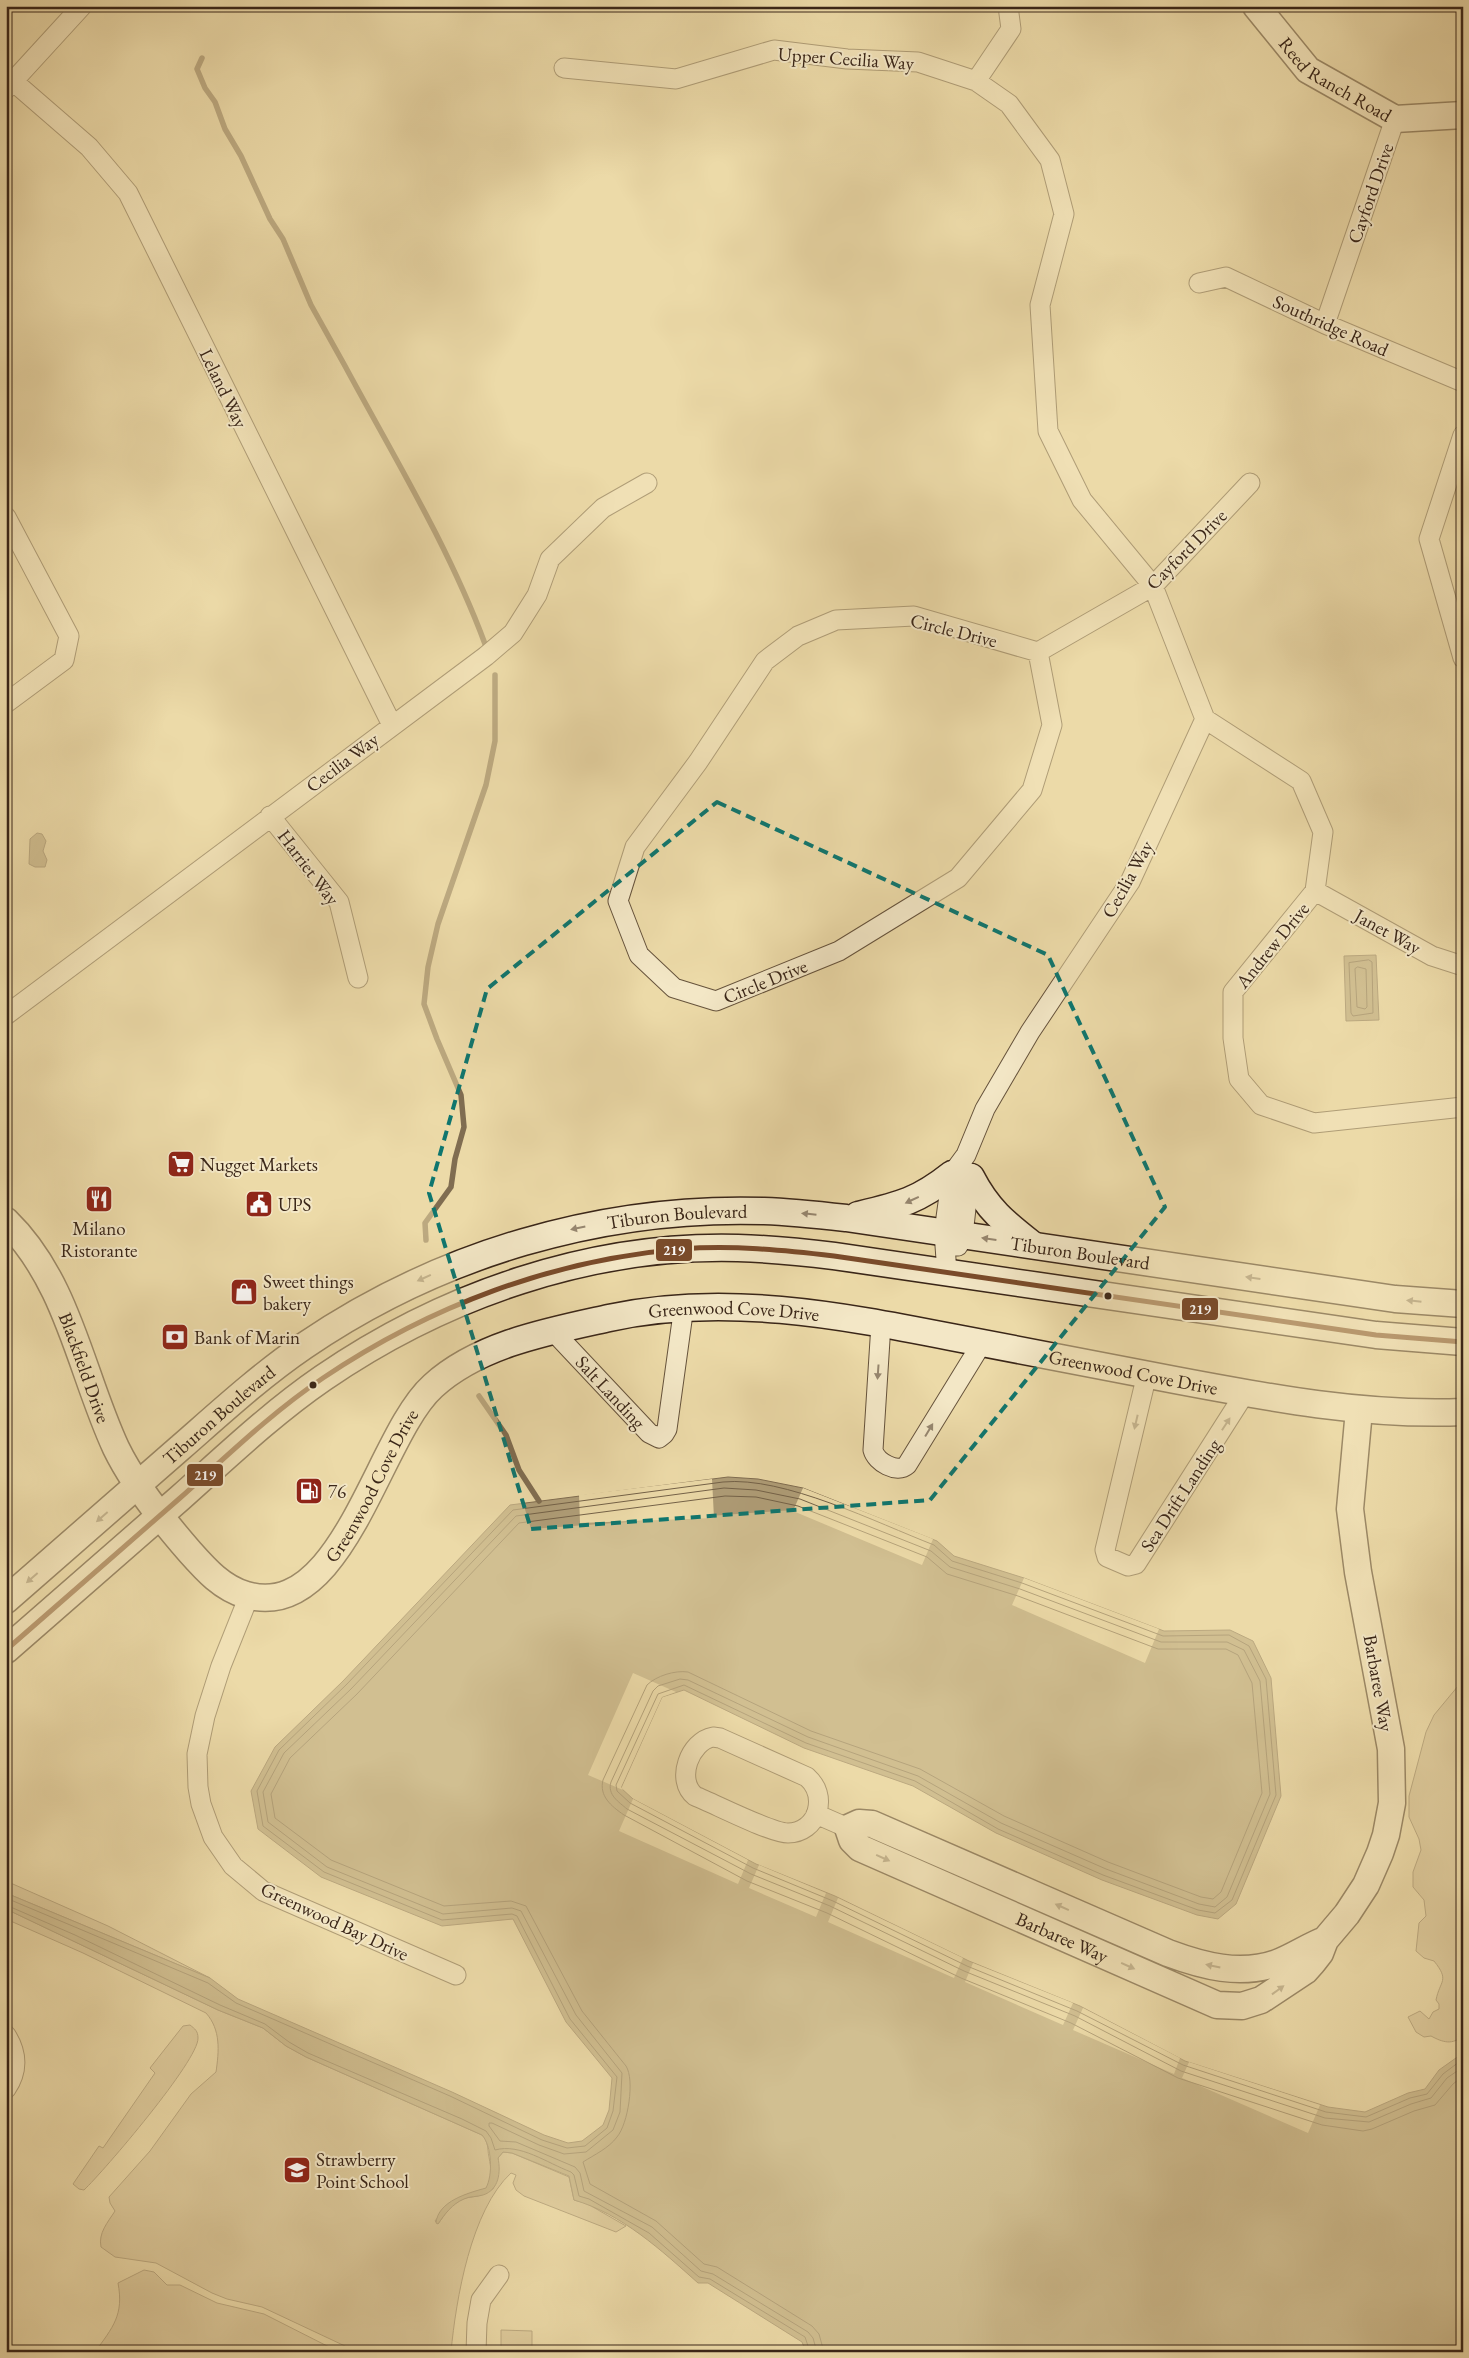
<svg xmlns="http://www.w3.org/2000/svg" width="1469" height="2358" viewBox="0 0 1469 2358" font-family="'EB Garamond',serif">
	<style>
		.green { fill: #cebb90; stroke: #847054 }
		.water { fill: #af9d77; stroke: #806d51 }
		.pier { fill: #ecdaa8 }
		.lines { fill: none; stroke-linecap: round; stroke-linejoin: round }
		.shore { stroke: #746248; stroke-width: 1 }
		.stream { stroke: #806d51; stroke-width: 5.5 }
		.street-casing { stroke: #66533c; stroke-width: 21 }
		.secondary-casing { stroke: #3a2618; stroke-width: 29 }
		.street { stroke: #f3e7c6; stroke-width: 19 }
		.secondary { stroke: #f3e7c6; stroke-width: 26 }
		.bus-1-casing { stroke: #f3e7c6; stroke-width: 9 }
		.bus-1 { stroke: #7a4b2a; stroke-width: 5 }
		.oneway { fill: #96866f }
		.marked { fill: none; stroke: #0f766e; stroke-width: 4; stroke-dasharray: 10 6; stroke-linejoin: round }
		.bus-dot { fill: #3a2618; stroke: #f3e7c6; stroke-width: 2 }
		.labels { text-anchor: middle; stroke-width: 4; stroke-linejoin: round; paint-order: stroke }
		.street-label { font-size: 19px; fill: #3a2618; stroke: #f3e7c6 }
		.poi-label { font-size: 19px; fill: #3a2618; stroke: #f3e7c6; text-anchor: start }
		.line-badge { stroke: #f3e7c6; stroke-width: 2 }
		.badge-label { font-size: 14px; text-anchor: middle; font-weight: bold; fill: #fff }
	</style>
	<rect width="100%" height="100%" fill="#ecdaa8"/>
	<filter id="stains"><feTurbulence type="fractalNoise" baseFrequency=".004" numOctaves="4"/><feColorMatrix values="0 0 0 0 .2 0 0 0 0 .09 0 0 0 0 .02 0 0 0 .5 -.17"/></filter>
	<radialGradient id="worn" r=".72"><stop offset=".6" stop-color="#630" stop-opacity="0"/><stop offset="1" stop-color="#630" stop-opacity=".3"/></radialGradient>
	<!-- green -->
	<path class="green" d="M1463,1680v355c-10,11 -21,7 -32,1l-7,1 -8,-5 -8,-15 12,-6 9,8 4,-7 6,-3v-5l-3,-4c4,-20 14,-19 -2,-39l-10,-3 -8,-7 3,-28 7,-7 -2,-16 -11,-13v-15l8,-22 -2,-11 -10,-22v-21l17,-64 8,-17z
		M6,1881l102,45 102,52 -204,-85z
		M6,1909l212,101 45,18 23,18 20,11 176,78c7,7 5,13 7,22 2,13 4,19 -3,32 -25,6 -35,10 -51,32l3,3 11,-16 10,-7 6,-3 13,-2 15,-7 5,-31 5,-6 9,1 57,24 5,23 12,3 40,23 -10,6 -92,-36 -8,-6 -3,-7 3,-8 -5,-2c-40,37 -55,126 -60,179h-99l-7,-6 -83,-39 -35,-8 -15,-6 -56,-30 -41,-6 -14,-10c-3,-14 7,-25 14,-36l-5,-8 -1,-6 41,-46 41,-57 25,-22c3,-21 5,-42 -10,-59l-123,-60 -77,-34z
		M190,2025c5,4 8,6 8,13 1,22 -94,133 -114,152l-5,-1 -6,-5 26,-38 4,2 52,-75 -5,-5 33,-42z
		M144,2270l10,2 13,13h13l37,18 47,11 75,38h-244c18,-25 29,-37 23,-69z
		M501,2330l31,1v21h-31z"/>
	<!-- water -->
	<path class="water" d="M37,833l5,1 4,7 -3,10 4,9 -2,7h-10l-6,-3 1,-25z
		M1376,955l3,65 -33,1 -2,-65z
		M728,1477l30,2 45,9 134,53 17,15 70,22 140,53 66,-1 23,11 18,37 10,118 -45,108 -18,15 -21,-4 -95,-35 -106,-47 -83,-47 -109,-38 -120,-58 -22,7 -41,91 12,11 123,65 79,32 134,65 111,45 105,55 143,46 37,5 43,-19 17,-4 14,-19 24,-17v299h-657l-4,-10 -94,-59h-10c-37,-33 -76,-69 -124,-83l-5,-24 -57,-23 -9,-1 -5,6c3,14 1,32 -15,37 -6,2 -13,1 -19,4 -12,5 -19,15 -26,25l-2,-1c2,-22 32,-30 50,-35 7,-13 6,-42 -4,-53l-176,-78 -20,-11 -23,-18 -45,-18 -212,-101v-16l204,85 28,21 214,93 92,43 24,8 14,-2 21,-16 6,-15 3,-32 -46,-56 -53,-103 -71,7 -121,-49 -63,-48 -7,-38 24,-44 68,-66 167,-176z"/>
	<!-- pier -->
	<path class="pier" d="M712,1479l2,39 -134,5 -1,-28z
		M803,1488l130,51 -11,26 -129,-54z
		M1024,1578l135,51 -14,34 -133,-58z
		M633,1673l43,19 -14,5 -41,90 2,3 -35,-15z
		M633,1799l115,61 -10,24 -119,-53z
		M759,1865l67,28 -10,24 -67,-29z
		M838,1898l125,60 -9,20 -126,-56z
		M973,1963l100,40 -10,22 -98,-43z
		M1083,2008l97,50 -6,16 -101,-44z
		M1189,2062l131,43 -12,28 -126,-55z"/>
	<g class="lines">
		<!-- shore -->
		<path class="shore" d="M1369,960l3,2 1,51 -20,3 -2,-3 -2,-50z
			M1358,967l8,2 1,38 -2,2 -8,-2 -2,-38z
			M6,1898l202,85 28,20 214,93 92,44 25,8 18,-2 22,-18 6,-17 4,-34 -47,-58 -53,-103 -5,-2 -70,6 -118,-48 -61,-46 -6,-35 22,-41 68,-66 166,-174 210,-28c61,-6 154,41 211,63l18,16 70,22 141,53 66,-1 20,11 17,33 10,116 -44,105 -17,13 -17,-3 -95,-35 -105,-46 -83,-48 -109,-38 -122,-58 -26,9 -42,91 1,6 13,12 123,65 80,33 134,65 110,45 106,54 143,47 40,5 44,-19 17,-4 16,-20 20,-15
			M6,1905l69,30 145,70 45,19 24,18 19,11 154,66 24,12 5,7 4,12c25,-7 52,13 76,22l3,3 5,21 10,3 60,34 50,44 11,2 95,58 5,15
			M817,2352l-4,-14 -5,-6 -95,-58 -12,-3 -49,-44 -68,-36 -4,-18 -5,-6 -59,-25 -16,-1 -11,-15v-3h3l47,22 25,9 22,-2 27,-22 7,-18 2,-39 -46,-58 -55,-104 -9,-3 -69,6 -116,-47 -59,-45 -5,-30 21,-39 67,-64 165,-173 208,-28 32,2 44,9 131,52 19,16 70,22 141,53h66l17,8 16,31 10,113 -43,103 -12,10 -16,-3 -93,-35 -105,-46 -83,-47 -110,-39 -120,-57 -8,-1 -22,7 -5,5 -42,91c-4,13 8,20 16,27l124,65 79,32 134,65 111,45 106,55 144,47 44,4 42,-18 20,-6 16,-20 16,-11
			M824,2352l-5,-18 -7,-8 -95,-59 -13,-3 -48,-43 -66,-37 -7,-22c11,-7 26,-14 34,-25 11,-13 18,-57 9,-71l-44,-55 -56,-105 -15,-5 -67,5 -113,-46 -56,-42 -4,-24 19,-36 67,-64 162,-171 206,-27 31,1 42,9 129,51 20,17 71,22 140,53h68l12,6 14,28 10,110 -41,99 -8,7 -12,-2 -93,-35 -104,-46 -84,-47 -109,-38 -123,-59c-13,-2 -32,4 -41,13l-44,95c-4,16 8,26 21,35l123,66 80,32 134,65 110,45 107,55 144,47 41,6 9,-2 42,-18 21,-6 18,-21 10,-8"/>
		<!-- stream -->
		<path class="stream" d="M202,58l-5,11 8,19 10,14 10,27 16,27 29,63 13,20 28,66 34,61c49,91 104,181 140,278
			M426,1240l-1,-17 26,-36 4,-28 9,-32 -3,-32 -24,-56 -13,-35 4,-37 10,-43 48,-139 9,-44v-66
			M479,1396l27,39 13,35 20,31"/>
		<!-- street casing -->
		<g class="street-casing">
			<path id="street" d="M564,68l112,11 98,-29 73,9 71,3 58,19 33,23 41,56 14,54 -24,91 8,126 34,69 71,86 52,133 -75,163 -100,150 -45,77 -19,46 -14,19 -8,58 3,41
				M976,81l35,-52 -3,-23
				M14,82l75,65 39,46 264,532
				M6,89l76,-83
				M1199,283l27,-6 99,47 138,58
				M1325,324l70,-205
				M1463,435l-34,104 34,119
				M6,517l63,119 -5,24 -58,43
				M914,616l124,36 14,73 -20,65 -74,88 -119,73 -123,50 -42,-13 -35,-33 -21,-54 17,-54 63,-85 67,-101 33,-25 38,-16z
				M1038,652l115,-66 97,-103
				M1205,719l96,62 22,51 -8,59 -82,101v46l6,41 22,26 53,18 149,-16
				M270,816l69,86 19,76
				M1315,891l117,65 31,10
				M6,1015l480,-359 27,-23 24,-38 13,-36 53,-51 44,-25
				M958,1246l5,-11 7,-62
				M881,1324l-8,126c3,12 24,24 34,15l75,-122
				M553,1331l96,102 10,5 5,-4 3,-5 17,-123
				M1147,1374l-42,176 2,7 21,9 8,-2 109,-171
				M249,1596l-28,70 -16,50 -8,38 1,33 3,17 12,33 20,29 30,25 193,84
				M713,1737l7,1 87,39c10,9 14,21 10,35 -4,12 -15,21 -29,21 -17,0 -73,-29 -93,-37 -20,-16 -5,-55 18,-59z
				M816,1814l32,14
				M6,2035c12,19 12,36 0,54
				M476,2352l1,-29 4,-23 18,-25"/>
		</g>
		<!-- secondary casing -->
		<g class="secondary-casing">
			<g id="secondary">
				<path id="s1" d="M1256,6l52,64 87,49 68,-4"/>
				<path d="M971,1177c17,33 34,46 62,68"/>
				<path d="M858,1215c42,-10 60,-14 94,-41"/>
				<path id="s2" d="M6,1221c62,60 75,152 110,227 18,37 47,73 74,104 16,18 32,36 56,43 97,28 132,-160 187,-209 46,-42 117,-55 176,-68 114,-25 230,-3 342,19 75,15 149,28 224,43 95,18 190,36 288,32"/>
				<path id="s3" d="M6,1600c59,-51 117,-102 175,-153 40,-35 79,-71 123,-101 135,-92 297,-140 460,-135 28,1 55,4 82,7l549,81 68,5"/>
				<path d="M6,1650c58,-50 116,-101 174,-152 46,-41 92,-85 143,-120 121,-83 268,-134 415,-130 32,1 64,4 96,8l542,79 87,7"/>
				<path id="s4" d="M1325,1940c-16,6 -32,17 -48,23 -37,13 -74,3 -109,-10l-296,-129 -13,-1 -11,5 4,12 8,8 357,157 25,1 19,-6 44,-29 8,-9 7,-9 5,-13 22,-26 19,-29 14,-32 6,-18 6,-32 -1,-54 -33,-177 -8,-63 9,-99"/>
			</g>
		</g>
		<!-- street -->
		<use href="#street" class="street"/>
		<!-- secondary -->
		<use href="#secondary" class="secondary"/>
		<!-- bus-1 casing -->
		<g class="bus-1-casing">
			<path id="bus-1" d="M6,1650c58,-50 116,-101 174,-152 46,-41 91,-85 143,-120 107,-72 229,-118 358,-129 51,-4 102,1 153,7l542,79 87,7"/>
		</g>
		<!-- bus-1 -->
		<use href="#bus-1" class="bus-1"/>
	</g>
	<!-- one-way arrows -->
	<defs><path id="oneway-solid" d="M-6-.8H1V-3.2L6.5 0L1 3.2V.8H-6Z" transform="scale(1.25)"/></defs>
	<g class="oneway">
		<use href="#oneway-solid" transform="translate(912 1200) rotate(155)"/>
		<use href="#oneway-solid" transform="translate(809 1214) rotate(-174)"/>
		<use href="#oneway-solid" transform="translate(578 1228) rotate(168)"/>
		<use href="#oneway-solid" transform="translate(989 1239) rotate(-172)"/>
		<use href="#oneway-solid" transform="translate(424 1278) rotate(156)"/>
		<use href="#oneway-solid" transform="translate(1253 1278) rotate(-172)"/>
		<use href="#oneway-solid" transform="translate(1414 1301) rotate(-174)"/>
		<use href="#oneway-solid" transform="translate(878 1372) rotate(94)"/>
		<use href="#oneway-solid" transform="translate(1136 1422) rotate(103)"/>
		<use href="#oneway-solid" transform="translate(1226 1424) rotate(-57)"/>
		<use href="#oneway-solid" transform="translate(929 1430) rotate(-59)"/>
		<use href="#oneway-solid" transform="translate(102 1517) rotate(139)"/>
		<use href="#oneway-solid" transform="translate(32 1578) rotate(139)"/>
		<use href="#oneway-solid" transform="translate(883 1858) rotate(24)"/>
		<use href="#oneway-solid" transform="translate(1062 1907) rotate(-156)"/>
		<use href="#oneway-solid" transform="translate(1128 1966) rotate(24)"/>
		<use href="#oneway-solid" transform="translate(1213 1966) rotate(-168)"/>
		<use href="#oneway-solid" transform="translate(1278 1990) rotate(-36)"/>
	</g>
	<!-- marked area -->
	<path d="M0 0H1469V2358H0ZM717,802l331,153 117,252 -235,293 -399,29 -102,-336 58,-204z" fill="#ecdaa8" fill-opacity=".55" fill-rule="evenodd"/>
	<path class="marked" d="M717,802l331,153 117,252 -235,293 -399,29 -102,-336 58,-204z"/>
	<!-- icons -->
	<defs>
		<g id="supermarket-square" transform="scale(1.4375)"><rect x="-9" y="-9" width="18" height="18" rx="4" fill="#8f2418" stroke="#f3e7c6"/><path d="M-6-5.5h2.5l.6 2H6L4.5 2H-2.5L-4.4-4H-6ZM-1.5 3.2a1.3 1.3 0 1 0 .1 0ZM3 3.2a1.3 1.3 0 1 0 .1 0Z" fill="#fff"/></g>
		<g id="restaurant-square" transform="scale(1.4375)"><rect x="-9" y="-9" width="18" height="18" rx="4" fill="#8f2418" stroke="#f3e7c6"/><path d="M-5-6h1v4h1v-4h1v4h1v-4h1v5L-1.5 .5V6h-2V.5L-5-1ZM5-6V6H3V1.5H1.5Q1.5-4 5-6Z" fill="#fff"/></g>
		<g id="civic-square" transform="scale(1.4375)"><rect x="-9" y="-9" width="18" height="18" rx="4" fill="#8f2418" stroke="#f3e7c6"/><path d="M-.6-6.5H3V-4.5H.6V-3L4-1V1h2V6H-6V1h2V-1L-.6-3ZM-1.2 2.5V6h2.4V2.5Z" fill="#fff"/></g>
		<g id="shop-square" transform="scale(1.4375)"><rect x="-9" y="-9" width="18" height="18" rx="4" fill="#8f2418" stroke="#f3e7c6"/><path d="M-5-2.5h2.3a2.7 3.5 0 0 1 5.4 0H5L5.5 6h-11ZM-1.5-2.5h3a1.5 2.3 0 0 0-3 0Z" fill="#fff"/></g>
		<g id="bank-square" transform="scale(1.4375)"><rect x="-9" y="-9" width="18" height="18" rx="4" fill="#8f2418" stroke="#f3e7c6"/><path d="M-6-4H6V4H-6ZM0-2.3a2.3 2.3 0 1 0 0 4.6a2.3 2.3 0 1 0 0-4.6Z" fill="#fff"/></g>
		<g id="fuel-square" transform="scale(1.4375)"><rect x="-9" y="-9" width="18" height="18" rx="4" fill="#8f2418" stroke="#f3e7c6"/><path d="M-5.5-6h7V0h2V4h1.3V-2.5L3-4.5l.8-.8L6-3V5H2.5V1h-1V6h-7ZM-4.2-4.7v3.2H.2V-4.7Z" fill="#fff"/></g>
		<g id="school-square" transform="scale(1.4375)"><rect x="-9" y="-9" width="18" height="18" rx="4" fill="#8f2418" stroke="#f3e7c6"/><path d="M0-5L7-2L0 1L-7-2ZM-4 1L0 2.5L4 1V4Q0 6-4 4Z" fill="#fff"/></g>
	</defs>
	<g fill-rule="evenodd">
		<use href="#supermarket-square" x="181" y="1164"/>
		<use href="#restaurant-square" x="99" y="1199"/>
		<use href="#civic-square" x="259" y="1204"/>
		<use href="#shop-square" x="244" y="1292"/>
		<use href="#bank-square" x="175" y="1337"/>
		<use href="#fuel-square" x="309" y="1491"/>
		<use href="#school-square" x="297" y="2170"/>
	</g>
	<!-- markers -->
	<g class="bus-dot">
		<circle cx="1108" cy="1296" r="4.5"/>
		<circle cx="313" cy="1385" r="4.5"/>
	</g>
	<g class="labels">
		<!-- street labels -->
		<g class="street-label">
			<text transform="translate(846 58) rotate(4)" y="7">Upper Cecilia Way</text>
			<text dy="7" stroke="none"><textPath href="#s1" startOffset="110">Reed Ranch Road</textPath></text>
			<text transform="translate(1370 193) rotate(-71)" y="7">Cayford Drive</text>
			<text transform="translate(1331 325) rotate(24)" y="7">Southridge Road</text>
			<text transform="translate(224 388) rotate(64)" y="7">Leland Way</text>
			<text transform="translate(1186 549) rotate(-45)" y="7">Cayford Drive</text>
			<text transform="translate(954 630) rotate(14)" y="7">Circle Drive</text>
			<text transform="translate(342 762) rotate(-37)" y="7">Cecilia Way</text>
			<text transform="translate(309 867) rotate(53)" y="7">Harriet Way</text>
			<text transform="translate(1127 879) rotate(-61)" y="7">Cecilia Way</text>
			<text transform="translate(1388 931) rotate(29)" y="7">Janet Way</text>
			<text transform="translate(1272 945) rotate(-51)" y="7">Andrew Drive</text>
			<text transform="translate(765 981) rotate(-22)" y="7">Circle Drive</text>
			<text dy="7" stroke="none"><textPath href="#s3" startOffset="792">Tiburon Boulevard</textPath></text>
			<text dy="7" stroke="none"><textPath href="#s3" startOffset="1198">Tiburon Boulevard</textPath></text>
			<text dy="7" stroke="none"><textPath href="#s2" startOffset="1070">Greenwood Cove Drive</textPath></text>
			<text dy="7" stroke="none"><textPath href="#s2" startOffset="168">Blackfield Drive</textPath></text>
			<text dy="7" stroke="none"><textPath href="#s2" startOffset="1475">Greenwood Cove Drive</textPath></text>
			<text transform="translate(611 1392) rotate(47)" y="7">Salt Landing</text>
			<text dy="7" stroke="none"><textPath href="#s3" startOffset="282">Tiburon Boulevard</textPath></text>
			<text dy="7" stroke="none"><textPath href="#s2" startOffset="636">Greenwood Cove Drive</textPath></text>
			<text transform="translate(1180 1495) rotate(-57)" y="7">Sea Drift Landing</text>
			<text transform="translate(1379 1683) rotate(80)" y="7">Barbaree Way</text>
			<text transform="translate(335 1921) rotate(25)" y="7">Greenwood Bay Drive</text>
			<text dy="7" stroke="none"><textPath href="#s4" startOffset="758">Barbaree Way</textPath></text>
		</g>
		<!-- poi labels -->
		<g class="poi-label">
			<text x="200" y="1171">Nugget Markets</text>
			<text x="278" y="1211">UPS</text>
			<text x="99" y="1235" text-anchor="middle">Milano<tspan x="99" dy="22">Ristorante</tspan></text>
			<text x="263" y="1288">Sweet things<tspan x="263" dy="22">bakery</tspan></text>
			<text x="194" y="1344">Bank of Marin</text>
			<text x="328" y="1498">76</text>
			<text x="316" y="2166">Strawberry<tspan x="316" dy="22">Point School</tspan></text>
		</g>
	</g>
	<g class="line-badge">
		<rect x="655" y="1238" width="38" height="24" rx="5" fill="#7a4b2a"/>
		<rect x="1181" y="1297" width="38" height="24" rx="5" fill="#7a4b2a"/>
		<rect x="186" y="1463" width="38" height="24" rx="5" fill="#7a4b2a"/>
	</g>
	<g class="badge-label">
		<text x="674" y="1255">219</text>
		<text x="1200" y="1314">219</text>
		<text x="205" y="1480">219</text>
	</g>
	<!-- margin -->
	<rect width="1469" height="2358" fill="none" stroke="#ecdaa8" stroke-width="25"/>
	<rect x="8" y="8" width="1454" height="2343" fill="none" stroke="#3a2618" stroke-width="2.5"/>
	<rect x="12" y="12" width="1444" height="2333" fill="none" stroke="#3a2618"/>
	<rect width="100%" height="100%" filter="url(#stains)"/>
	<rect width="100%" height="100%" fill="url(#worn)"/>
</svg>
